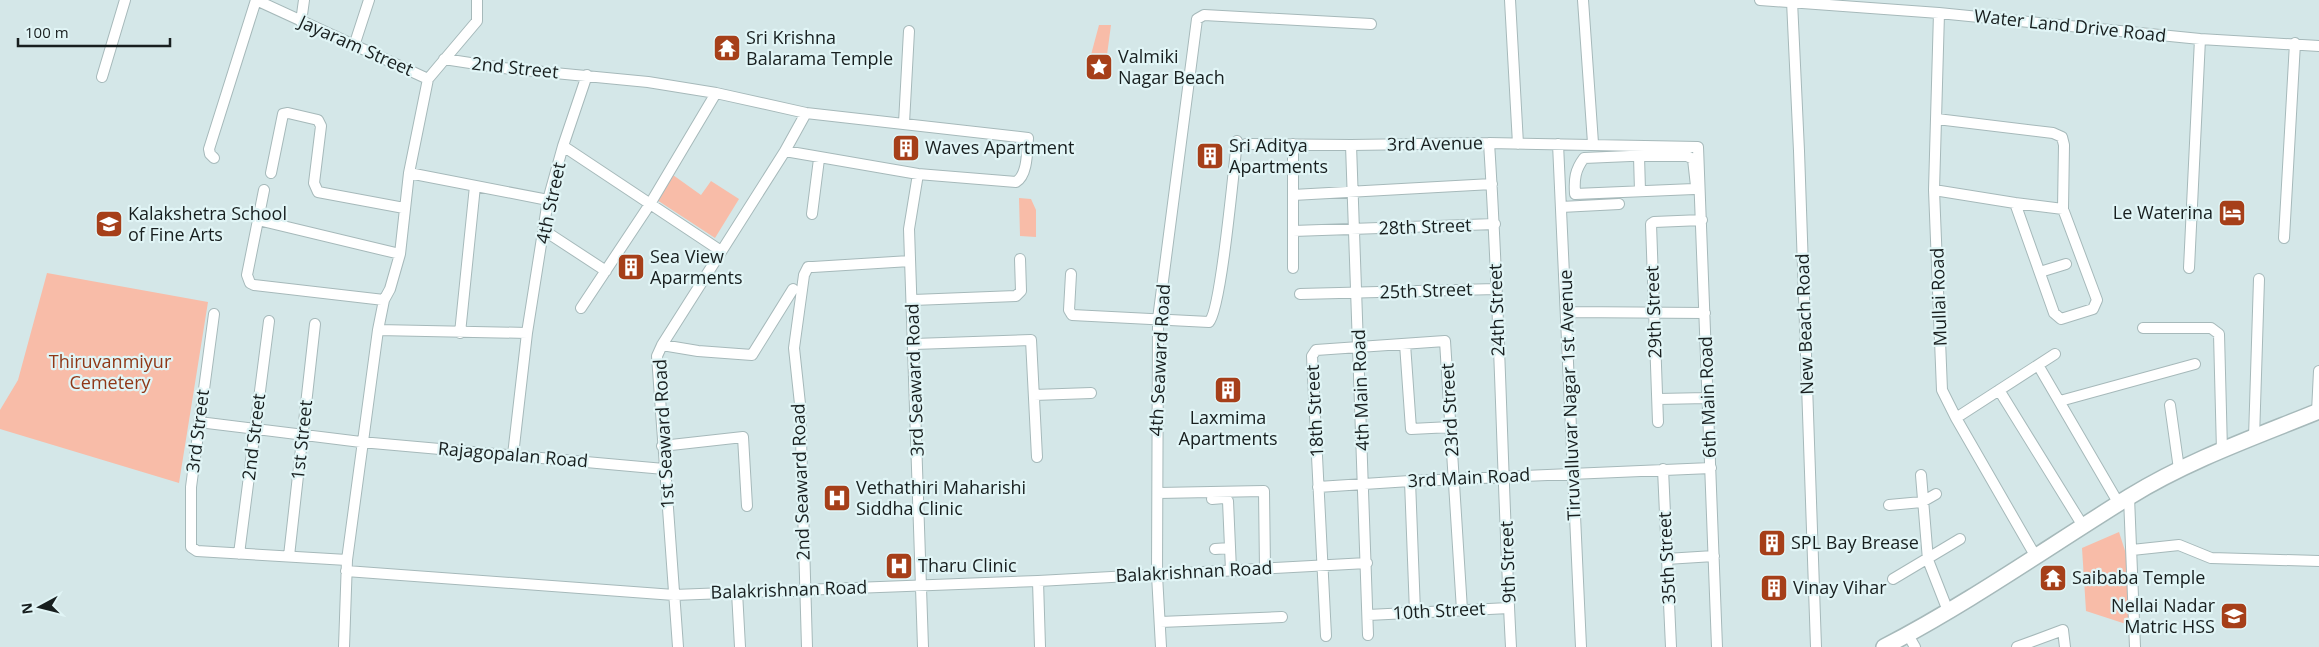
<svg xmlns="http://www.w3.org/2000/svg" width="2319" height="647" viewBox="0 0 2319 647" font-family="'Open Sans',sans-serif">
	<style>
		.green { fill: #f8bca8 }
		.lines { fill: none; stroke-linecap: round; stroke-linejoin: round }
		.street-casing { stroke: #a6b9ba; stroke-width: 12 }
		.secondary-casing { stroke: #a6b9ba; stroke-width: 18 }
		.street { stroke: #fff; stroke-width: 10 }
		.secondary { stroke: #fff; stroke-width: 15 }
		.labels { text-anchor: middle; stroke-width: 4.5; stroke-linejoin: round; paint-order: stroke }
		.street-label { font-size: 18px; fill: #181f1f; stroke: #e1f5f6 }
		.poi-label { font-size: 18px; fill: #181f1f; stroke: #e1f5f6; text-anchor: start }
		.park-label { font-size: 18px; fill: #903817; stroke: #e1f5f6 }
	</style>
	<rect width="100%" height="100%" fill="#d4e7e8"/>
	<!-- green -->
	<path class="green" d="M1099,25h12l-6,45 -17,-4z
		M673,175l28,20 10,-14 28,18 -24,39 -58,-38z
		M1019,198l12,1 5,11v27l-16,-1z
		M47,273l161,29 -29,181 -179,-54v-19l18,-30z
		M2119,532l8,25 2,68 -43,-14 -4,-63z"/>
	<g class="lines">
		<!-- street casing -->
		<g class="street-casing">
			<path id="street" d="M256,0l172,79
				M1510,0l8,144
				M1583,0l10,143
				M1760,0l179,13 261,26 119,7
				M1792,1l7,150 17,496
				M1939,13l-5,177 8,200 14,28 80,139
				M301,22l3,-22
				M354,46l15,-46
				M444,59l59,9 145,14 68,11 90,20 222,25c-1,12 0,37 -12,44l-98,-8 -133,-23
				M102,77l23,-77
				M1937,119l116,14 9,4 2,8 -1,64 -48,-6
				M904,123l5,-92
				M1489,143c11,167 13,336 22,504
				M1246,144l105,1 138,-2 209,4 19,500
				M1293,144v124
				M1558,144l23,503
				M1351,145l17,490
				M563,146l158,105
				M1630,156h57l6,3 3,27 -2,3 -119,5c-1,-15 0,-24 9,-36z
				M1639,156l1,35
				M214,158l-4,-4 -1,-5 47,-149
				M271,173l12,-59 5,-1 30,7 3,6 -7,57 4,9 86,16
				M409,173l139,27
				M918,174l-9,55 14,418
				M264,190l-17,85 3,8 4,2 130,15
				M1934,190l81,13 39,110 7,6 32,-10 4,-9 -34,-91
				M1293,195l199,-11
				M1561,207l58,-3
				M812,214l7,-55
				M258,220l142,34
				M1293,231l202,-7
				M551,235l55,36
				M2284,238l11,-195
				M2189,268l11,-229
				M2040,272l26,-8
				M1071,274l-2,36 3,5 137,7c12,-11 25,-156 28,-181
				M1300,294l196,-5
				M913,300l103,-4 5,-5 -1,-32
				M581,308l69,-104 66,-111
				M1567,312l138,1
				M214,314l-23,173v60l6,4 150,9
				M2143,328h68l8,6 3,117
				M378,330l149,3
				M460,333l15,-147
				M914,344l117,-4 6,117
				M1405,344l6,85 40,-2
				M662,345l36,6 54,4 41,-66
				M2038,365l81,139
				M1999,390l84,136
				M1034,395l57,-2
				M1658,399l49,-1
				M2060,401l135,-37
				M2170,405l9,64
				M2317,412l2,-41
				M1956,418l99,-64
				M199,422l162,20 303,27
				M1658,422l-7,-198 3,-2 48,-2
				M2254,438l5,-159
				M662,446l81,-9 4,69
				M513,455l14,-122 21,-133 15,-54 24,-71
				M1663,469l8,178
				M1921,475l7,85 20,51
				M1410,481l5,131
				M1318,487l92,-6 301,-13
				M1158,493l106,-2 1,78
				M2129,497l6,150
				M1212,499l12,-1 4,3 3,69
				M1889,505l33,-3 14,-8
				M1215,549l15,-1
				M2132,550l47,-5 32,13 108,3
				M239,554l30,-233
				M289,556l26,-232
				M1666,559l48,-3
				M346,571l328,24 364,-14 329,-18
				M1893,579l67,-40
				M1038,581l2,66
				M737,592l3,55
				M1368,615l141,-7
				M1160,622l122,-5
				M1908,635l7,12
				M1326,636l-14,-280 4,-6 129,-9 17,269
				M344,647l3,-87 31,-230 6,-30 6,-11 10,-35 9,-81 19,-94 49,-58v-21
				M678,647l-21,-291 5,-11 123,-194 21,-38
				M807,647l-7,-243 -6,-56 10,-73 4,-8h5l97,-6
				M1161,647l-4,-72 1,-256 39,-300 7,-4 167,9
				M2017,647l46,-17 2,17"/>
		</g>
		<!-- secondary casing -->
		<g class="secondary-casing">
			<path id="secondary" d="M1884,647c85,-44 164,-100 245,-150 60,-37 126,-60 190,-86"/>
		</g>
		<!-- street -->
		<use href="#street" class="street"/>
		<!-- secondary -->
		<use href="#secondary" class="secondary"/>
	</g>
	<!-- icons -->
	<defs>
		<g id="temple-square" transform="scale(1.4375)"><rect x="-9" y="-9" width="18" height="18" rx="4" fill="#a63f19" stroke="#e1f5f6"/><path d="M0-6L5-2H3V0L6.5 2.5H4V6H1.5V3h-3V6H-4V2.5H-6.5L-3 0V-2H-5Z" fill="#fff"/></g>
		<g id="sight-square" transform="scale(1.4375)"><rect x="-9" y="-9" width="18" height="18" rx="4" fill="#a63f19" stroke="#e1f5f6"/><path d="M0-6L1.8-2.2L6-1.7L2.9 1.2L3.7 5.4L0 3.3L-3.7 5.4L-2.9 1.2L-6-1.7L-1.8-2.2Z" fill="#fff"/></g>
		<g id="building-square" transform="scale(1.4375)"><rect x="-9" y="-9" width="18" height="18" rx="4" fill="#a63f19" stroke="#e1f5f6"/><path d="M-4-6H4V6H1V3H-1V6H-4ZM-2.5-4.3h1.7v1.8h-1.7ZM.8-4.3h1.7v1.8H.8ZM-2.5-1h1.7V.8h-1.7ZM.8-1h1.7V.8H.8Z" fill="#fff"/></g>
		<g id="hotel-square" transform="scale(1.4375)"><rect x="-9" y="-9" width="18" height="18" rx="4" fill="#a63f19" stroke="#e1f5f6"/><path d="M-6-4.5h1.5V1H6V5H4.5V3h-9V5H-6ZM-4 0a1.8 1.8 0 1 1 3.6 0ZM.5 0V-2.5h3Q6-2.5 6 0Z" fill="#fff"/></g>
		<g id="university-square" transform="scale(1.4375)"><rect x="-9" y="-9" width="18" height="18" rx="4" fill="#a63f19" stroke="#e1f5f6"/><path d="M0-5L7-2L0 1L-7-2ZM-4 1L0 2.5L4 1V4Q0 6-4 4Z" fill="#fff"/></g>
		<g id="hospital-square" transform="scale(1.4375)"><rect x="-9" y="-9" width="18" height="18" rx="4" fill="#a63f19" stroke="#e1f5f6"/><path d="M-5-5h3v3.5h4V-5h3V5h-3V1.5h-4V5h-3Z" fill="#fff"/></g>
		<g id="school-square" transform="scale(1.4375)"><rect x="-9" y="-9" width="18" height="18" rx="4" fill="#a63f19" stroke="#e1f5f6"/><path d="M0-5L7-2L0 1L-7-2ZM-4 1L0 2.5L4 1V4Q0 6-4 4Z" fill="#fff"/></g>
	</defs>
	<g fill-rule="evenodd">
		<use href="#temple-square" x="727" y="48"/>
		<use href="#sight-square" x="1099" y="67"/>
		<use href="#building-square" x="906" y="148"/>
		<use href="#building-square" x="1210" y="156"/>
		<use href="#hotel-square" x="2232" y="213"/>
		<use href="#university-square" x="109" y="224"/>
		<use href="#building-square" x="631" y="267"/>
		<use href="#building-square" x="1228" y="390"/>
		<use href="#hospital-square" x="837" y="498"/>
		<use href="#building-square" x="1772" y="543"/>
		<use href="#hospital-square" x="899" y="566"/>
		<use href="#temple-square" x="2053" y="578"/>
		<use href="#building-square" x="1774" y="588"/>
		<use href="#school-square" x="2234" y="616"/>
	</g>
	<g class="labels">
		<!-- street labels -->
		<g class="street-label">
			<text transform="translate(2070 26) rotate(6)" y="6">Water Land Drive Road</text>
			<text transform="translate(356 46) rotate(24)" y="6">Jayaram Street</text>
			<text transform="translate(515 68) rotate(6)" y="6">2nd Street</text>
			<text transform="translate(1435 144) rotate(-1)" y="6">3rd Avenue</text>
			<text transform="translate(551 203) rotate(-78)" y="6">4th Street</text>
			<text transform="translate(1425 227) rotate(-2)" y="6">28th Street</text>
			<text transform="translate(1426 291) rotate(-2)" y="6">25th Street</text>
			<text transform="translate(1939 297) rotate(-92)" y="6">Mullai Road</text>
			<text transform="translate(1497 310) rotate(-92)" y="6">24th Street</text>
			<text transform="translate(1654 312) rotate(-92)" y="6">29th Street</text>
			<text transform="translate(1805 324) rotate(-92)" y="6">New Beach Road</text>
			<text transform="translate(1160 360) rotate(-87)" y="6">4th Seaward Road</text>
			<text transform="translate(915 380) rotate(-92)" y="6">3rd Seaward Road</text>
			<text transform="translate(1361 390) rotate(-92)" y="6">4th Main Road</text>
			<text transform="translate(1570 395) rotate(-92)" y="6">Tiruvalluvar Nagar 1st Avenue</text>
			<text transform="translate(1708 397) rotate(-92)" y="6">6th Main Road</text>
			<text transform="translate(1450 410) rotate(-93)" y="6">23rd Street</text>
			<text transform="translate(1315 411) rotate(-93)" y="6">18th Street</text>
			<text transform="translate(198 431) rotate(-83)" y="6">3rd Street</text>
			<text transform="translate(664 434) rotate(-93)" y="6">1st Seaward Road</text>
			<text transform="translate(254 437) rotate(-83)" y="6">2nd Street</text>
			<text transform="translate(302 440) rotate(-84)" y="6">1st Street</text>
			<text transform="translate(513 455) rotate(5)" y="6">Rajagopalan Road</text>
			<text transform="translate(1469 478) rotate(-3)" y="6">3rd Main Road</text>
			<text transform="translate(801 482) rotate(-92)" y="6">2nd Seaward Road</text>
			<text transform="translate(1667 558) rotate(-93)" y="6">35th Street</text>
			<text transform="translate(1508 562) rotate(-92)" y="6">9th Street</text>
			<text transform="translate(1194 572) rotate(-3)" y="6">Balakrishnan Road</text>
			<text transform="translate(789 590) rotate(-2)" y="6">Balakrishnan Road</text>
			<text transform="translate(1439 611) rotate(-3)" y="6">10th Street</text>
		</g>
		<!-- poi labels -->
		<g class="poi-label">
			<text x="746" y="44">Sri Krishna<tspan x="746" dy="21">Balarama Temple</tspan></text>
			<text x="1118" y="63">Valmiki<tspan x="1118" dy="21">Nagar Beach</tspan></text>
			<text x="1229" y="152">Sri Aditya<tspan x="1229" dy="21">Apartments</tspan></text>
			<text x="925" y="154">Waves Apartment</text>
			<text x="2213" y="219" text-anchor="end">Le Waterina</text>
			<text x="128" y="220">Kalakshetra School<tspan x="128" dy="21">of Fine Arts</tspan></text>
			<text x="650" y="263">Sea View<tspan x="650" dy="21">Aparments</tspan></text>
			<text x="1228" y="424" text-anchor="middle">Laxmima<tspan x="1228" dy="21">Apartments</tspan></text>
			<text x="856" y="494">Vethathiri Maharishi<tspan x="856" dy="21">Siddha Clinic</tspan></text>
			<text x="1791" y="549">SPL Bay Brease</text>
			<text x="918" y="572">Tharu Clinic</text>
			<text x="2072" y="584">Saibaba Temple</text>
			<text x="1793" y="594">Vinay Vihar</text>
			<text x="2215" y="612" text-anchor="end">Nellai Nadar<tspan x="2215" dy="21">Matric HSS</tspan></text>
		</g>
		<!-- park labels -->
		<g class="park-label">
			<text x="110" y="368">Thiruvanmiyur<tspan x="110" dy="21">Cemetery</tspan></text>
		</g>
	</g>
	<!-- north arrow -->
	<g transform="translate(40 607) rotate(263)" stroke="#e1f5f6" stroke-width="4" paint-order="stroke">
	<path d="M0-4L9 19L0 12L-9 19Z" fill="#181f1f"/>
	<text y="-8" font-size="14" font-weight="bold" text-anchor="middle" fill="#181f1f">N</text>
	</g>
	<!-- scale -->
	<path d="M18 38v8h152v-8" fill="none" stroke="#181f1f" stroke-width="2.5"/>
	<text x="25" y="38" font-size="15" fill="#181f1f" stroke="#e1f5f6" stroke-width="4" paint-order="stroke">100 m</text>
</svg>
